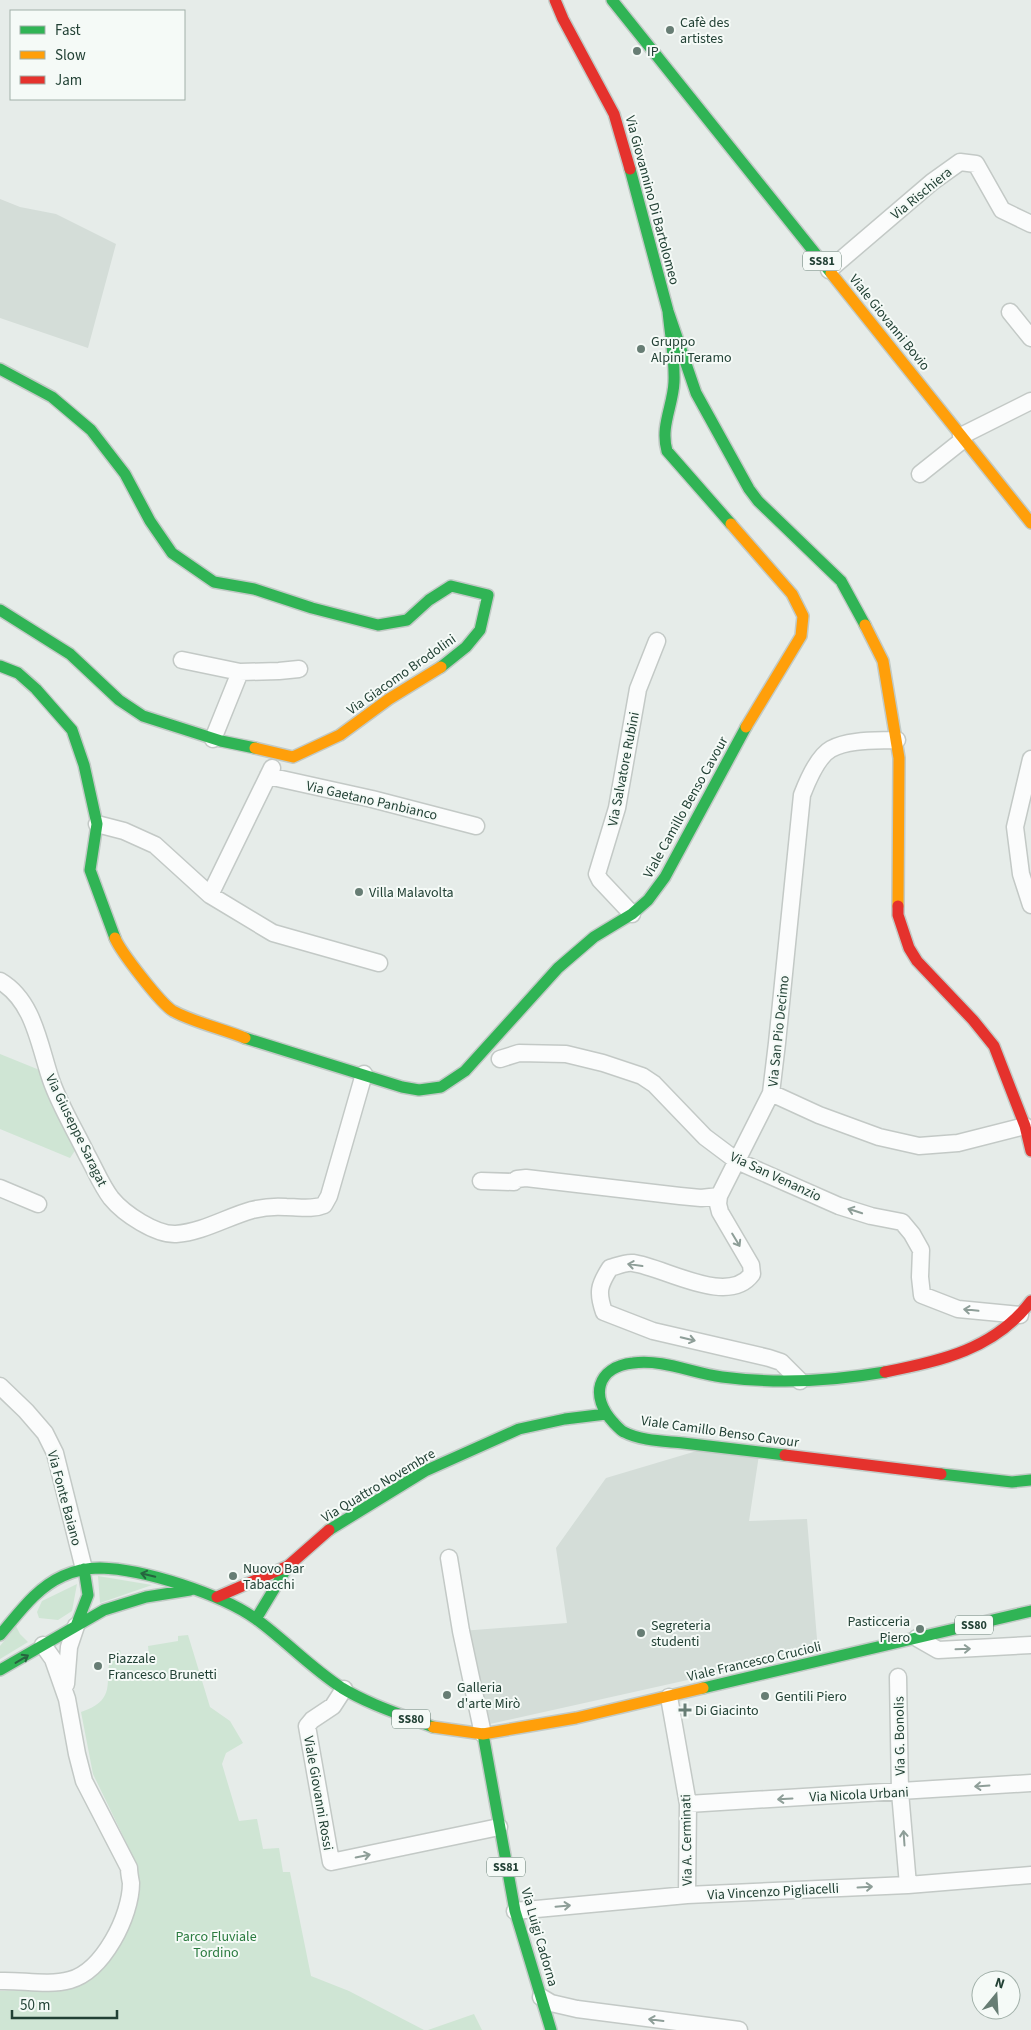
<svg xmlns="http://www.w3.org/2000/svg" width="1031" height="2030" viewBox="0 0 1031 2030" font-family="'Source Sans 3',sans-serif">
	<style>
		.built { fill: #d4ddd8 }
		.green { fill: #cfe5d4 }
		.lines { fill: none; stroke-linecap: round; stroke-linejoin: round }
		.street-casing { stroke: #c3c9c6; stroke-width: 19 }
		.fast-casing { stroke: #c2cac6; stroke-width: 14 }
		.slow-casing { stroke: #c2cac6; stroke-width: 14 }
		.jam-casing { stroke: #c2cac6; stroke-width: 14 }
		.street { stroke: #fbfcfc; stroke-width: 16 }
		.fast { stroke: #30b455; stroke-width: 11 }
		.slow { stroke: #ff9f0a; stroke-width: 11 }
		.jam { stroke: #e5322d; stroke-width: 11 }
		.oneway { stroke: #8e9e98 }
		.oneway2 { stroke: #26643f }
		.poi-dot { fill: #677d74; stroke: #f5faf7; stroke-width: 2 }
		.labels { text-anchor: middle; stroke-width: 4; stroke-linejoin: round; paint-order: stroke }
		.shield { fill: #f5faf7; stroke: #61786f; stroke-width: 1 }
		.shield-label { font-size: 12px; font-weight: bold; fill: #224135 }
		.poi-label { font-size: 14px; fill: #224135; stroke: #f5faf7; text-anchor: start }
		.street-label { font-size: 14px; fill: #224135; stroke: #f5faf7 }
		.park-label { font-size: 14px; fill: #2a7b3f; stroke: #f5faf7 }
	</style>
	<rect width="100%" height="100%" fill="#e6ece9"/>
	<!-- built -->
	<path class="built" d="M0,199l20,8 36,7 60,30 -28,104 -88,-30z
		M700,1450l59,5 -10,66 58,-2 11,132 -337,75 -20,-95 106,-8 -11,-75 50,-70z"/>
	<!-- green -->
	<path class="green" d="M0,1054l42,17 36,75 -8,12 -70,-29z
		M98,1576l54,9 -52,18z
		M77,1584l-5,27 -14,9 -19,-2 -2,-6 5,-11z
		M16,1626l4,8 8,8 -28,17v-13z
		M188,1635l22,72 20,14 13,22 -17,10 -4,11 17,57 18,-2 6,30 16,-1 4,24h7l21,104 38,15 75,39h-424v-39l51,-2 60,-34 16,-24 5,-13 4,-15 -1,-38 -9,-23 -33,-68 -12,-62c47,-15 12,-44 39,-62l3,12 26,-6 -1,-10 30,-5v-5z
		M474,2014l8,16h-54z"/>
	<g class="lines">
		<!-- street casing -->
		<g class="street-casing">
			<path id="street" d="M829,270l103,-88 28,-20 16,2 26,46 29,14
				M1010,312l21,26
				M961,436l70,-35
				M920,474l44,-35
				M182,660l58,12 39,-1 20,-2
				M213,739l27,-67
				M1031,759l-16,68 6,47 10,31
				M268,776l104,23 104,27
				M97,824l27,7 31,14 55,50 63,38 106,30
				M210,895l62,-127
				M632,914l-32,-34 -3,-6 20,-66 21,-119 19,-48
				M0,981c34,20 39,64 51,99 9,26 24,50 36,75 8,14 14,30 24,43 13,16 45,37 65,36 27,-2 51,-17 76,-24 12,-3 23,-4 34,-3 13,0 26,3 38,-2l5,-9 35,-122
				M500,1059l19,-6 47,1 37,9 39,13 12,8 51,53 32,24 102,45 32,10 31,6 10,12 9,16 -1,27 2,18 36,14 62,6
				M771,1093l48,22 60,22 40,9 39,-3 67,-17
				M481,1181l33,1 3,-3 9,-1 154,18 21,2 18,-2 52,-103 6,-50 25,-248c5,-13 16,-39 29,-46 18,-10 46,-8 66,-9
				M0,1188l38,16
				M719,1196l-1,8 2,8 31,53 1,9c-24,33 -88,-7 -119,-11 -7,-1 -16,3 -23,5 -11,17 -13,24 -6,44l49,19 116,27 12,4 19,19
				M0,1386l26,25 19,22 10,20 29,116
				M449,1558l12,73 22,103
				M917,1638l21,12 93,-5
				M898,1677l2,115 8,93
				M66,1684l3,-37 7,-21
				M344,1689l-11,17 -21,14 -5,6 24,136 168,-35
				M669,1697l19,107 -1,91
				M688,1804l343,-21
				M515,1911l172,-16 221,-10 123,-10
				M0,1981c22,-1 48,5 70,-1 33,-9 61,-64 61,-97 -1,-5 -2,-10 -2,-15l-45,-87 -7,-27 -10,-55 -14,-40 -10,-14
				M541,1997l10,6 26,6 162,21"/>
		</g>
		<!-- fast casing -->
		<g class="fast-casing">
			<path id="fast" d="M612,0l219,273
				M630,169l38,142 28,82 53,96 9,12 83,80 24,44
				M668,311c2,23 7,47 6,71 -1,24 -14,44 -7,69l64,73
				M0,369l52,28 39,33 34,44 25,47 22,32 42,29 40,7 58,19 66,17 29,-5 22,-20 22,-14 37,9 -8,35 -14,17 -25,20
				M0,610l70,44 49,46 24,16 78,25 34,7
				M0,666l18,7 18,16 36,41 12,35 13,59 -7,46 25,68
				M245,1038l157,49 17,3 22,-3 24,-16 93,-103 36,-31 38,-23 16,-14 17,-23 81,-150
				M785,1455c-34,-4 -68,-8 -102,-12 -18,-2 -42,-2 -59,-11 -4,-2 -8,-7 -11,-10 -23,-25 -17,-55 20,-59 30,-4 59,10 89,14 53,7 111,4 163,-5
				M941,1474l71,8 19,-2
				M329,1530l96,-59 94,-42 46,-10 41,-5
				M256,1619l32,-53
				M76,1626l12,-31 -4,-26
				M0,1635c19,-22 36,-47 63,-59 11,-5 24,-8 37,-8 44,1 121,26 156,51 30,22 55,49 86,69 28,17 61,27 91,39
				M0,1670l104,-60 42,-13 44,-7
				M703,1688l328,-77
				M483,1734l32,177 36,119"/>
		</g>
		<!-- slow casing -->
		<g class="slow-casing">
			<path id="slow" d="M831,273l200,250
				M731,524l61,70 11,22 -2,20 -55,91
				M865,625l18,36 16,97 -1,148
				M255,748l38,9 47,-22 49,-36 52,-32
				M115,938c5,13 46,66 58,73 20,11 50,18 72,27
				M433,1727l50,7 93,-16 127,-30"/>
		</g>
		<!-- jam casing -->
		<g class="jam-casing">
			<path id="jam" d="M555,0l8,19 51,95 16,55
				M898,906v9l11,33 8,13 56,59 21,26 31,80 6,25
				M885,1372c56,-11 110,-23 146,-71
				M785,1455l156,19
				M217,1597l71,-31 41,-36"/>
		</g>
		<!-- street -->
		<use href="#street" class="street"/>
		<!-- fast -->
		<use href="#fast" class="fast"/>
		<!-- slow -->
		<use href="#slow" class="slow"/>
		<!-- jam -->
		<use href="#jam" class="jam"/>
	</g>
	<!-- one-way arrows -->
	<defs><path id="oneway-shaft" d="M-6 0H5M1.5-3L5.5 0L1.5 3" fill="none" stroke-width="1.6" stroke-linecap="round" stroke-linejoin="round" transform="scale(1.25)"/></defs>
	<g class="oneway">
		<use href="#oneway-shaft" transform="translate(855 1211) rotate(-162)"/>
		<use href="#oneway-shaft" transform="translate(736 1240) rotate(59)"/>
		<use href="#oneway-shaft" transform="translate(635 1265) rotate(-172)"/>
		<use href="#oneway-shaft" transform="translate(971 1310) rotate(-174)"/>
		<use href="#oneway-shaft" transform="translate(688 1339) rotate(13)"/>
		<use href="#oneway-shaft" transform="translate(963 1649) rotate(-2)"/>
		<use href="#oneway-shaft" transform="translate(982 1786) rotate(176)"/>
		<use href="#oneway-shaft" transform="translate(785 1799) rotate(177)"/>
		<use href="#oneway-shaft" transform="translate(904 1838) rotate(-94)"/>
		<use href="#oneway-shaft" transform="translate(363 1856) rotate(-12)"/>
		<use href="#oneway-shaft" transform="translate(865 1887) rotate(-3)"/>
		<use href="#oneway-shaft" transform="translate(563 1906) rotate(-5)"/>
		<use href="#oneway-shaft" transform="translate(656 2020) rotate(-173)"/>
	</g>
	<g class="oneway2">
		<use href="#oneway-shaft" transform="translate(148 1575) rotate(-166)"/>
		<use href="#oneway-shaft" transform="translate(22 1659) rotate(-31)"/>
	</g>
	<!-- markers -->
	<g class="poi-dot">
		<circle cx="670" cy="30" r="5"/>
		<circle cx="637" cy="51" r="5"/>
		<circle cx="641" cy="349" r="5"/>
		<circle cx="359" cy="892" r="5"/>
		<circle cx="233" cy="1576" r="5"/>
		<circle cx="920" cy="1629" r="5"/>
		<circle cx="641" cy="1633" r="5"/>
		<circle cx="98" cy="1666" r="5"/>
		<circle cx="447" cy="1695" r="5"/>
		<circle cx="765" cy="1696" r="5"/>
		<path d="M682.5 1702.5h5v5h5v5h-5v5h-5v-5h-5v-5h5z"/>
	</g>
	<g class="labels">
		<!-- shield labels -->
		<g class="shield">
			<rect x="803" y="251.5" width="38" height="19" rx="4"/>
			<rect x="955" y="1615.5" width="38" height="19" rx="4"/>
			<rect x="392" y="1709.5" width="38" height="19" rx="4"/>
			<rect x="487" y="1857.5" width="38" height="19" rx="4"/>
		</g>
		<g class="shield-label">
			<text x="822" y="265">SS81</text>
			<text x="974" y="1629">SS80</text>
			<text x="411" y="1723">SS80</text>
			<text x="506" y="1871">SS81</text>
		</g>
		<!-- poi labels -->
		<g class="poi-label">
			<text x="680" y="27">Cafè des<tspan x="680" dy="16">artistes</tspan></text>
			<text x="647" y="56">IP</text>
			<text x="651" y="346">Gruppo<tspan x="651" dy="16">Alpini Teramo</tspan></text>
			<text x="369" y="897">Villa Malavolta</text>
			<text x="243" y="1573">Nuovo Bar<tspan x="243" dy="16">Tabacchi</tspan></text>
			<text x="910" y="1626" text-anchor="end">Pasticceria<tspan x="910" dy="16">Piero</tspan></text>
			<text x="651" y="1630">Segreteria<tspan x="651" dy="16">studenti</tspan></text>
			<text x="108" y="1663">Piazzale<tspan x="108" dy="16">Francesco Brunetti</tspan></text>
			<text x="457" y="1692">Galleria<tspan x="457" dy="16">d'arte Mirò</tspan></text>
			<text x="775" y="1701">Gentili Piero</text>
			<text x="695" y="1715">Di Giacinto</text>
		</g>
		<!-- street labels -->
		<g class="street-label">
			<text transform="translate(921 193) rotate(-39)" y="5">Via Rischiera</text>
			<text transform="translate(653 200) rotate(75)" y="5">Via Giovannino Di Bartolomeo</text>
			<text transform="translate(890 322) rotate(51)" y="5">Viale Giovanni Bovio</text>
			<text transform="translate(401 674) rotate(-35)" y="5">Via Giacomo Brodolini</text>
			<text transform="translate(623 769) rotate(-79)" y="5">Via Salvatore Rubini</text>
			<text transform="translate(372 800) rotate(13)" y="5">Via Gaetano Panbianco</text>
			<text transform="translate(685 807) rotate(-61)" y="5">Viale Camillo Benso Cavour</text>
			<text transform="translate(778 1031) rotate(-84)" y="5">Via San Pio Decimo</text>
			<text transform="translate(77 1130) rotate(64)" y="5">Via Giuseppe Saragat</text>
			<text transform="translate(776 1176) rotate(25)" y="5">Via San Venanzio</text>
			<text transform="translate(720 1431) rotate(8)" y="5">Viale Camillo Benso Cavour</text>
			<text transform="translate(378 1485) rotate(-31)" y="5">Via Quattro Novembre</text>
			<text transform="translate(65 1498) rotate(75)" y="5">Via Fonte Baiano</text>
			<text transform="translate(754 1661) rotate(-13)" y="5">Viale Francesco Crucioli</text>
			<text transform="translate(899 1736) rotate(-91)" y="5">Via G. Bonolis</text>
			<text transform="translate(319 1793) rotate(80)" y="5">Viale Giovanni Rossi</text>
			<text transform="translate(859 1794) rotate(-3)" y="5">Via Nicola Urbani</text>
			<text transform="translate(686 1840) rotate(-91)" y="5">Via A. Cerminati</text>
			<text transform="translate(773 1891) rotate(-3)" y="5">Via Vincenzo Pigliacelli</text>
			<text transform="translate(540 1937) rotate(74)" y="5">Via Luigi Cadorna</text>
		</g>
		<!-- park labels -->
		<g class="park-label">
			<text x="216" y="1941">Parco Fluviale<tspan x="216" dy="16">Tordino</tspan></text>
		</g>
	</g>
	<!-- legend -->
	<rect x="10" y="10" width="175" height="90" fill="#f5faf7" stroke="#a1b0a9"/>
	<rect x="20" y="26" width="25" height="8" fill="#30b455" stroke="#a1b0a9"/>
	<text x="55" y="35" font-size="15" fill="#224135">Fast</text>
	<rect x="20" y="51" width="25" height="8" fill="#ff9f0a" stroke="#a1b0a9"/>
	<text x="55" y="60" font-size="15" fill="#224135">Slow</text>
	<rect x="20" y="76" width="25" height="8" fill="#e5322d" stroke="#a1b0a9"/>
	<text x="55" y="85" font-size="15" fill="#224135">Jam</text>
	<!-- north arrow -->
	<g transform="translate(996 1995) rotate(18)"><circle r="24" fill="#f5faf7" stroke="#a1b0a9"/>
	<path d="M0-4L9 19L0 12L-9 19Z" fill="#677d74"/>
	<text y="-8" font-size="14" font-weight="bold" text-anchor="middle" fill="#224135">N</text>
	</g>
	<!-- scale -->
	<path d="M12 2010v8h105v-8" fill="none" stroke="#224135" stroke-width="2.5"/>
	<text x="20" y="2010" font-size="15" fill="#224135" stroke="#f5faf7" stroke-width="4" paint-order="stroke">50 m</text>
</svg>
